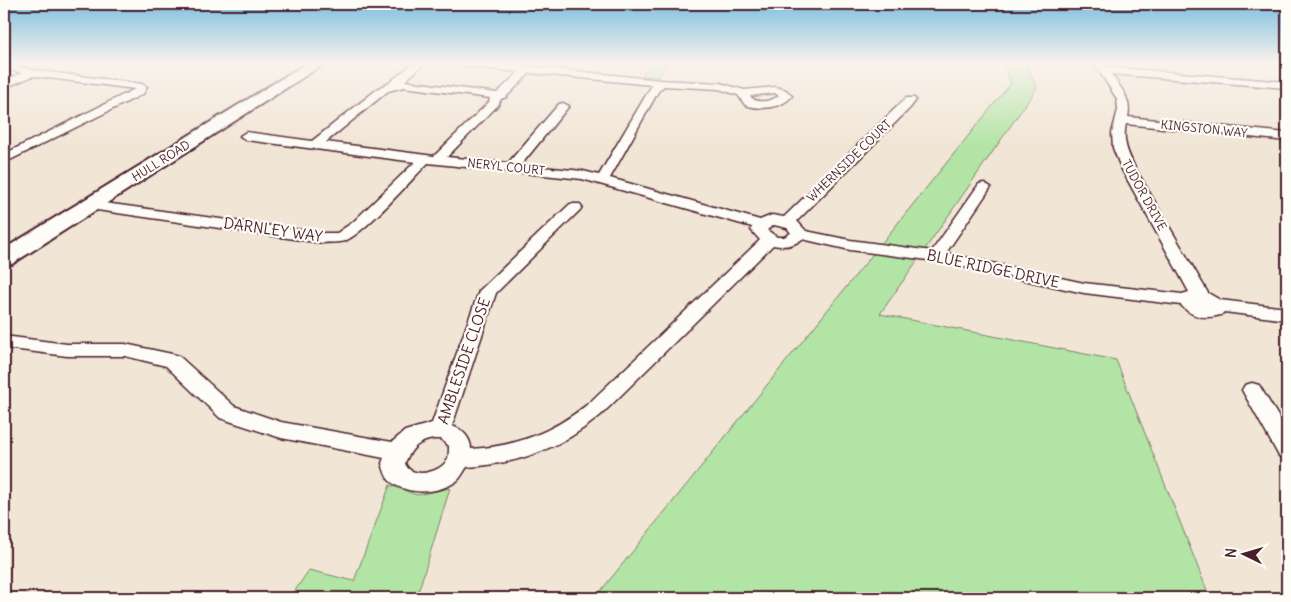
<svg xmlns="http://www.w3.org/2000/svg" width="1291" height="602" viewBox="0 0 1291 602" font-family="Delius,sans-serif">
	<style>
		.green { fill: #b2e4a5; stroke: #7e8268 }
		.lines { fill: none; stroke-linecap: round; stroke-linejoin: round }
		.minor-casing { stroke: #4a1f2b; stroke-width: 3 }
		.secondary-casing { stroke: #4a1f2b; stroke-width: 4 }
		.minor { fill: #fdfcf7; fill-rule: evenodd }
		.secondary { fill: #fdfcf7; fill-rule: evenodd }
		.labels { text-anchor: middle; stroke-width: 4.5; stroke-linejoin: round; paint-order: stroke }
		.far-street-label { font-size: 12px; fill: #4a1f2b; stroke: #fdfcf7 }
		.street-label { font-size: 15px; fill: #4a1f2b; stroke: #fdfcf7 }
	</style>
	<rect width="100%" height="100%" fill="#f1e5d5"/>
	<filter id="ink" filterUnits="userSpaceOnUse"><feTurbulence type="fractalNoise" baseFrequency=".02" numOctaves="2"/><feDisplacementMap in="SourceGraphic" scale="10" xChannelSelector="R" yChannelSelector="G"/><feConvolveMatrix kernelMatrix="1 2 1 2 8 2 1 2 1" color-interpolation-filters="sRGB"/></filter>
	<g filter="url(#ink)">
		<!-- green -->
		<path class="green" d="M650,63h17l-8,14 -17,-1z
			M1003,63h23l11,25 -157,226 236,46 94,238h-615l416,-515z
			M390,485l27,10 33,-7 -33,108 8,2h-135l19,-28 45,11z"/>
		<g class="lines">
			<!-- minor casing -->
			<g class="minor-casing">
				<path id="minor" d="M4,63l29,7 109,14 5,3 -4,7 -139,69v-9l131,-65 -102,-13 -29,12v-7l18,-8 -18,-5z
					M413,63h12l-20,18 92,12 22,-21 -53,-6 -5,-3h37l163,17 59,3 24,7 32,-3 10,3 6,6c-11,13 -32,14 -47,9l-7,-10 -19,-6 -55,-3 -5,4 -49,88 150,42 12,-5 12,2 122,-119h8l2,2 -6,8 -113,113 9,10 44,9 82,11 47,-67 5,-1 7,4 -45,66 138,30 98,11 7,-2 -68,-124 -8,-20 -1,-15 6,-23 -1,-11 -23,-36h10l3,4 180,15v6l-176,-14c10,14 21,25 17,43l159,16v8l-161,-17c-4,17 2,29 9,44l73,125 12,7 67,8v12l-63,-8 -3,3c-15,4 -29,3 -40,-10l-97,-12 -148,-32 -86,-11 -48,-11c-8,7 -19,8 -29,6l-171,169c-40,34 -83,50 -135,53 -3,4 -6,10 -9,13 -18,14 -51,16 -68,1 -5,-5 -6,-12 -8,-18l2,-5 -103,-20 -61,-20 -54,-52 -41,-10h-58l-63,-8v-12l63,8h58l47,10 7,2 55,50 47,16 111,20 13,-11 27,-8 47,-132 91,-87h10l2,3 -2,3 -84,83 -44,133c10,3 19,12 19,23 47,-3 80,-16 117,-45l172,-164 -9,-10 1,-3 -170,-48 -154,-16c-18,18 -62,69 -83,78 -6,2 -16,1 -23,2l-232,-34 -5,-1 -2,-3 2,-3 5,-1 232,32h15l16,-11 62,-60 -169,-22 -6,-4 6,-4 66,9 68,-54 9,-4zM530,73l122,12 -53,90 -16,-4 -62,-6 48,-59 -6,-3 -4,1 -51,59 -61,-6 51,-52 3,-6 5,-2zM404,87l86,11 -1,4 -55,54 -108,-14 62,-51zM775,93l4,3c-9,5 -22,9 -29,0zM774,225l13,3 4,5 -7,4h-7l-10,-7zM434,439h7l8,7c0,3 0,9 -1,12 -5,15 -38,22 -43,5 6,-15 14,-22 29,-24z
					M1252,383l7,2 28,46v28l-8,-3 -37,-66 3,-5z"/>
			</g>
			<!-- secondary casing -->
			<g class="secondary-casing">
				<path id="secondary" d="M307,63h18l-313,201 -8,2v-17z"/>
			</g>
			<!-- minor -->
			<use href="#minor" class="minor"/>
			<!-- secondary -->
			<use href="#secondary" class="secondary"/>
		</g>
	</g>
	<!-- sky -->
	<linearGradient id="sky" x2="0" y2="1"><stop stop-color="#7dbee0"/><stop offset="0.43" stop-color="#f9f3ec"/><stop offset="1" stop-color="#f9f3ec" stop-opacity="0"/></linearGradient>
	<rect width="1291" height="147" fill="url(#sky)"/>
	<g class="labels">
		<!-- far-street labels -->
		<g class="far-street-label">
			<text transform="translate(1204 129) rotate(6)" y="4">KINGSTON WAY</text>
			<text transform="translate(161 161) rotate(-32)" y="4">HULL ROAD</text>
			<text transform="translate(849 161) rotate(-44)" y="4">WHERNSIDE COURT</text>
			<text transform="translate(506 167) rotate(6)" y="4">NERYL COURT</text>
			<text transform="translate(1144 195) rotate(61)" y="4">TUDOR DRIVE</text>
		</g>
		<!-- street labels -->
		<g class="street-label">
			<text transform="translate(273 230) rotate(8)" y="5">DARNLEY WAY</text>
			<text transform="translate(993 269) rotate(12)" y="5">BLUE RIDGE DRIVE</text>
			<text transform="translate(464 361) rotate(-71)" y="5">AMBLESIDE CLOSE</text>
		</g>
	</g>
	<!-- margin -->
	<rect width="1291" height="602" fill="none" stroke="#fdfcf7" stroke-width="20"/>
	<rect x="10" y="10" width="1271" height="582" fill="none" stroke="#4a1f2b" stroke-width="2" filter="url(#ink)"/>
	<!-- north arrow -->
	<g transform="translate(1244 554) rotate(275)" stroke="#fdfcf7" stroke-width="4" paint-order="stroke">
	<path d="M0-4L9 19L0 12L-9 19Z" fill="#4a1f2b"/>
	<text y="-8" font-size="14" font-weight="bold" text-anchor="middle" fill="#4a1f2b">N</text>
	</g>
</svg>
